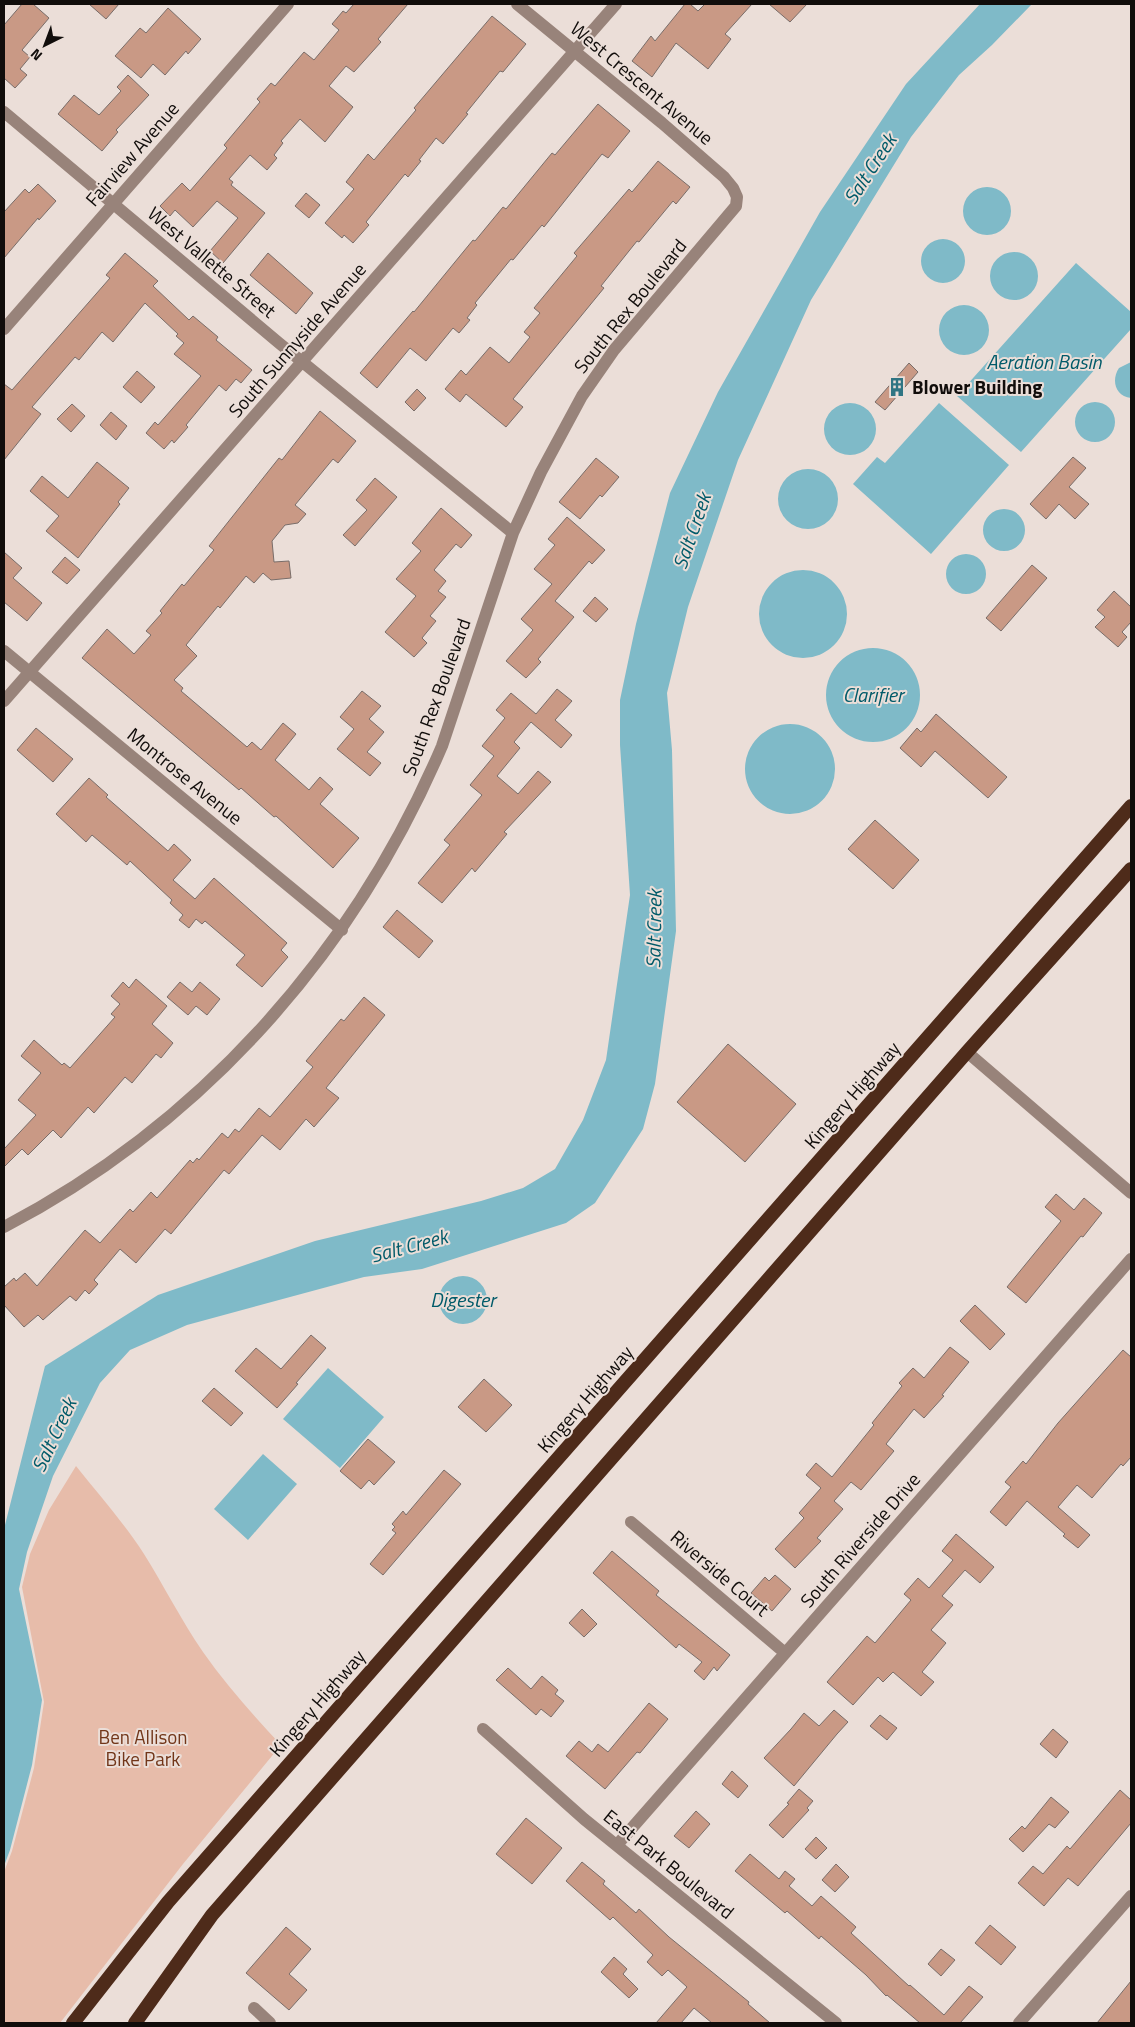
<svg xmlns="http://www.w3.org/2000/svg" width="1135" height="2027" viewBox="0 0 1135 2027" font-family="'Titillium Web',sans-serif">
	<style>
		.green { fill: #e7bcaa }
		.water { fill: #7fbac8 }
		.building { fill: #c99985; stroke: #796d69 }
		.lines { fill: none; stroke-linecap: round; stroke-linejoin: round }
		.minor { stroke: #98837a; stroke-width: 12 }
		.trunk { stroke: #4e2b1a; stroke-width: 14 }
		.labels { text-anchor: middle; stroke-width: 4; stroke-linejoin: round; paint-order: stroke }
		.street-label { font-size: 19px; fill: #110d0b; stroke: #ebded8 }
		.poi-label { font-size: 19px; font-weight: bold; fill: #110d0b; stroke: #ebded8; text-anchor: start }
		.park-label { font-size: 19px; fill: #723619; stroke: #ebded8 }
		.water-label { font-size: 20px; font-style: italic; fill: #005a69; stroke: #ebded8 }
	</style>
	<rect width="100%" height="100%" fill="#ebded8"/>
	<!-- green -->
	<path class="green" d="M76,1466c23,29 48,57 68,88 20,32 37,66 59,98 23,33 51,64 78,93l-98,119 -123,159h-56v-151l8,-21 22,-83 10,-66 -22,-115 8,-33 19,-44z"/>
	<!-- water -->
	<path class="water" d="M980,4h52l-40,41 -33,30 -48,62 -100,163 -73,160 -50,147 -21,86 5,57 4,181 -21,153 -12,45 -48,74 -29,20 -144,46 -58,8 -177,48 -57,25 -30,33 -47,93 -26,76 -8,37 23,111 -10,65 -22,85 -6,16v-337l41,-163 113,-71 157,-54 166,-40 42,-13 32,-19 28,-49 23,-60 24,-165 -10,-150v-45l16,-76 34,-131 48,-101 102,-180 86,-128z
		M963 211a24 24 0 1 1 48 0a24 24 0 1 1-48 0Z
		M921 261a22 22 0 1 1 44 0a22 22 0 1 1-44 0Z
		M990 276a24 24 0 1 1 48 0a24 24 0 1 1-48 0Z
		M1076,263l55,49v17l-110,123 -64,-56z
		M939 330a25 25 0 1 1 50 0a25 25 0 1 1-50 0Z
		M1131,362v36c-16,-2 -20,-18 -12,-30z
		M1075 422a20 20 0 1 1 40 0a20 20 0 1 1-40 0Z
		M939,403l70,62 -78,89 -78,-70 24,-27 8,6z
		M824 429a26 26 0 1 1 52 0a26 26 0 1 1-52 0Z
		M778 499a30 30 0 1 1 60 0a30 30 0 1 1-60 0Z
		M983 530a21 21 0 1 1 42 0a21 21 0 1 1-42 0Z
		M946 574a20 20 0 1 1 40 0a20 20 0 1 1-40 0Z
		M759 614a44 44 0 1 1 88 0a44 44 0 1 1-88 0Z
		M826 695a47 47 0 1 1 94 0a47 47 0 1 1-94 0Z
		M745 769a45 45 0 1 1 90 0a45 45 0 1 1-90 0Z
		M439 1300a24 24 0 1 1 48 0a24 24 0 1 1-48 0Z
		M328,1368l56,49 -44,51 -57,-49z
		M263,1454l34,30 -49,56 -34,-31z"/>
	<!-- building -->
	<path class="building" d="M22,4h11l16,14 -27,32 8,7 -10,12 7,6 -12,13 -11,-10v-53z
		M89,4h30l-13,15z
		M354,4h54l-30,35 3,3 -27,30 -8,-6 -17,20 24,21 -28,35 -25,-23 -19,22 2,2 -9,12 3,3 -10,12 -17,-15 -21,24 4,3 -2,3 34,28 -42,50 -13,-12 28,-33 -21,-17 -24,26 -18,-17 -5,6 -10,-10 22,-23 8,8 37,-43 -3,-3 36,-43 -3,-3 14,-16 4,3 29,-34 10,8 25,-30 -7,-6 11,-13 3,2z
		M685,4h5l8,7 7,-7h47l-27,30 6,5 -23,30 -32,-26 -24,34 -20,-16 19,-25 4,5z
		M769,4h38l-17,18z
		M168,8l33,31 -13,15 -2,-3 -21,24 -12,-11 -12,14 -26,-22 25,-28 6,5z
		M492,16l34,28 -23,28 -3,-1 -34,42 2,1 -25,30 -7,-6 -17,22 2,1 -13,16 -3,-3 -39,48 3,3 -16,18 -9,-8 -2,3 -17,-15 29,-34 -8,-7 22,-28 6,6 42,-50 -2,-2z
		M128,75l21,20 -33,35 2,2 -16,19 -44,-37 16,-19 25,20 22,-24 -4,-4z
		M598,104l32,27 -22,27 -6,-4 -58,73 -2,-2 -29,35 -2,-1 -36,44 2,2 -10,13 3,2 -11,13 -6,-5 -27,33 -16,-13 -33,40 -17,-15 53,-62 1,1 59,-72 2,1 28,-34 3,2 46,-56 3,2z
		M658,161l32,26 -14,17 -3,-3 -34,41 -2,-1 -36,45 3,2 -91,111 10,8 -17,20 -40,-33 -6,8 -15,-13 16,-19 5,5 24,-28 19,16 21,-26 -6,-5 16,-19 -6,-5 43,-52 -3,-3 55,-64 3,3z
		M38,184l18,17 -17,19 -1,-2 -34,40v-46l21,-23 4,4z
		M306,193l14,12 -11,13 -14,-12z
		M125,253l33,28 -5,5 36,34 4,-4 25,21 -2,3 36,30 -11,13 -5,-4 -10,12 -7,-6 -33,40 2,2 -14,16 -2,-3 -8,9 -18,-16 9,-11 3,3 43,-49 -27,-22 10,-11 -8,-7 2,-2 -33,-31 -32,39 -11,-10 -23,28 -4,-3 -43,50 9,7 -37,46v-76l8,6 98,-112 -4,-3z
		M268,253l45,40 -17,21 -46,-39z
		M909,363l9,9 -33,38 -10,-8z
		M137,371l18,16 -14,16 -18,-16z
		M417,389l9,9 -12,13 -9,-9z
		M72,404l13,12 -14,16 -14,-13z
		M320,411l36,30 -18,22 -5,-4 -38,46 11,9 -8,9 -13,2 -13,16 2,21 15,-1 2,17 -20,2 -8,-7 -9,10 -8,-7 -26,32 -2,-2 -32,39 11,11 -23,24 9,8 -2,3 66,56 5,-5 9,8 22,-27 13,11 -21,26 34,30 11,-13 13,12 -13,15 39,34 -26,30 -57,-52 -2,1 -33,-29 -2,2 -157,-132 25,-29 27,25 17,-19 -5,-4 16,-18 -2,-2 22,-27 2,2 30,-36 -5,-4 70,-88 3,2z
		M111,412l16,14 -11,14 -16,-15z
		M1073,457l13,11 -17,19 20,17 -14,15 -16,-15 -13,15 -16,-15z
		M596,458l23,19 -17,20 -2,-2 -20,24 -21,-17z
		M97,462l32,26 -11,14 2,2 -42,54 -32,-27 13,-15 -29,-25 12,-15 26,22z
		M375,478l22,19 -42,49 -12,-11 24,-25 -11,-10z
		M441,508l31,27 -11,13 -5,-4 -22,26 12,11 -8,10 8,6 -16,19 6,5 -14,17 5,5 -13,14 -29,-25 31,-36 -20,-17 25,-28 -9,-8z
		M567,517l38,33 -13,14 -3,-3 -34,40 19,16 -36,42 3,3 -15,16 -20,-17 27,-31 -12,-11 31,-35 -18,-15 21,-24 -7,-6z
		M4,552l18,16 -9,10 29,25 -15,18 -23,-19z
		M65,557l15,13 -13,14 -15,-12z
		M1032,565l15,13 -46,53 -15,-13z
		M1114,591l17,16v15l-9,10 5,5 -9,10 -23,-20 10,-10 -8,-7z
		M595,597l13,12 -12,13 -13,-11z
		M557,689l15,12 -17,19 17,15 -11,13 -30,-26 -17,20 6,6 -23,28 21,18 20,-23 13,11 -47,50 3,2 -32,38 -3,-4 -30,35 -24,-20 32,-38 -6,-5 38,-45 -12,-10 24,-29 -12,-10 23,-28 -9,-8 15,-17 25,21z
		M362,691l19,15 -12,13 15,13 -17,20 14,11 -11,13 -33,-27 17,-20 -14,-12z
		M936,714l71,63 -19,21 -53,-47 -14,16 -21,-19 17,-20 4,4z
		M36,728l37,31 -20,23 -36,-32z
		M89,778l19,17 -2,2 62,54 6,-7 17,16 -18,20 22,19 19,-21 73,65 -6,7 7,7 -26,30 -26,-22 9,-10 -40,-34 -3,3 -6,-5 -7,9 -10,-8 4,-5 -13,-12 2,-3 -42,-39 -3,4 -35,-30 -6,7 -30,-28z
		M875,820l44,40 -26,29 -45,-40z
		M397,910l36,31 -14,17 -36,-31z
		M136,979l31,27 -15,18 21,19 -12,15 -5,-4 -24,29 -7,-6 -31,36 -6,-6 -27,31 -8,-8 -25,25 -6,-6 -18,18v-18l32,-34 -18,-15 23,-27 -20,-17 13,-16 28,25 2,-2 6,5 45,-51 -4,-3 9,-10 -9,-8 12,-14 6,6z
		M180,982l12,10 8,-10 20,17 -13,16 -11,-9 -8,9 -21,-18z
		M364,997l21,18 -59,73 13,10 -25,29 -8,-8 -26,31 -18,-15 -33,39 -5,-4 -53,64 -6,-5 -29,34 -16,-14 -26,31 4,4 -9,10 -4,-4 -9,11 -6,-5 -27,24 -5,-5 -14,12 -20,-22v-18l10,-9 2,3 9,-8 12,13 48,-56 15,13 30,-34 3,3 18,-20 6,6 33,-38 3,3 4,-5 2,2 23,-27 6,5 7,-9 4,3 20,-24 11,9 43,-50 -7,-6 35,-42 3,2z
		M728,1044l68,60 -51,58 -68,-60z
		M1056,1194l18,16 10,-12 18,15 -19,24 -2,-1 -55,67 -19,-16 54,-66 -16,-14z
		M975,1305l30,29 -15,16 -30,-29z
		M311,1335l15,13 -30,35 2,1 -21,24 -42,-37 21,-23 25,21z
		M950,1347l19,15 -27,33 2,1 -20,22 -10,-9 -28,35 8,7 -33,39 -10,-8 -17,19 9,8 -26,29 4,3 -26,27 -20,-19 29,-31 -5,-5 22,-25 -15,-13 10,-12 16,14 42,-52 -2,-2 30,-37 -3,-3 14,-15 11,10z
		M1123,1350l8,7v100l-8,9 -2,-2 -29,34 -15,-13 -19,22 32,28 -12,13 -15,-12 2,-2 -38,-33 -21,25 -16,-14 21,-25 -6,-5 18,-21 3,3 32,-41z
		M484,1379l28,26 -26,27 -28,-25z
		M214,1388l29,25 -12,13 -29,-25z
		M368,1439l27,23 -21,23 -5,-5 -8,9 -21,-18z
		M444,1470l17,14 -78,91 -13,-11 26,-31 -4,-3 3,-3 -3,-3 11,-13 3,4z
		M956,1534l38,33 -14,16 -15,-13 -23,26 11,9 -22,25 15,13 -24,29 12,10 -13,14 -28,-24 -10,10 -5,-5 -25,28 -26,-23 40,-46 8,7 36,-43 -7,-6 14,-16 11,10 24,-28 -11,-9z
		M612,1551l47,40 -3,4 74,60 -13,16 -3,-4 -10,13 -10,-9 8,-9 -23,-18 -3,4 -83,-75z
		M775,1575l16,14 -19,22 -21,-18 14,-16 4,4z
		M582,1609l15,15 -13,13 -15,-14z
		M508,1668l23,21 11,-13 16,14 -3,4 9,7 -13,16 -10,-8 -5,6 -40,-35z
		M649,1703l19,16 -28,34 -3,-1 -32,37 -39,-33 13,-15 13,11 6,-8 10,8z
		M834,1710l14,12 -11,12 -43,52 -30,-28 27,-29 13,-16 15,13z
		M880,1715l17,13 -10,12 -17,-14z
		M1053,1729l15,13 -12,16 -16,-14z
		M732,1771l16,15 -10,12 -16,-14z
		M799,1789l14,12 -6,7 2,2 -26,28 -14,-13 20,-21 -2,-1z
		M1120,1790l11,10v23l-53,63 -10,-8 -24,28 -26,-23 15,-17 10,8 24,-28 3,3z
		M1051,1797l18,15 -14,16 -6,-4 -26,28 -14,-13 13,-13 3,3z
		M696,1811l14,13 -21,24 -15,-12z
		M526,1818l36,30 -30,36 -36,-30z
		M816,1837l11,11 -11,11 -11,-10z
		M750,1854l29,25 6,-8 10,8 -6,7 23,20 9,-10 35,31 -5,6 58,53 1,-1 34,30 25,-29 14,11 -23,26h-40l-33,-28 -1,1 -20,-21 -45,-39 -2,3 -32,-28 -2,2 -50,-42z
		M582,1862l23,19 -2,3 33,29 3,-4 30,28 80,65 -1,2 22,19h-58l-18,-15 -13,15h-25l31,-36 -19,-17 -6,6 -15,-14 6,-7 -40,-38 -3,3 -44,-39z
		M836,1864l13,13 -14,15 -13,-12z
		M990,1925l26,22 -15,18 -26,-22z
		M286,1927l25,22 -22,25 18,16 -18,20 -43,-37z
		M941,1949l14,11 -14,16 -13,-12z
		M614,1957l13,12 -4,5 15,15 -9,9 -28,-26z
		M1131,1981v42h-34z"/>
	<g class="lines">
		<!-- minor -->
		<path class="minor" d="M4,112l275,231 234,190
			M4,329l284,-325
			M4,651l338,279
			M4,701l612,-697
			M967,1052l164,141
			M4,1227c199,-104 350,-275 438,-481l71,-213 28,-61 41,-76 32,-46 122,-144 1,-9 -4,-9 -9,-11 -62,-54 -145,-119
			M631,1522l154,131
			M483,1729l101,90 252,204
			M617,1845l514,-586
			M254,2008l16,15
			M1019,2023l112,-127"/>
		<!-- trunk -->
		<path class="trunk" d="M73,2023l95,-121 963,-1096
			M135,2023l77,-108 755,-863 164,-183"/>
	</g>
	<!-- icons -->
	<defs>
		<g id="building-bare" transform="scale(1.5)"><path d="M-4-6H4V6H1V3H-1V6H-4ZM-2.5-4.3h1.7v1.8h-1.7ZM.8-4.3h1.7v1.8H.8ZM-2.5-1h1.7V.8h-1.7ZM.8-1h1.7V.8H.8Z" fill="#307583" stroke="#ebded8" stroke-width="2.5" paint-order="stroke"/></g>
	</defs>
	<g fill-rule="evenodd">
		<use href="#building-bare" x="897" y="387"/>
	</g>
	<g class="labels">
		<!-- street labels -->
		<g class="street-label">
			<text transform="translate(642 83) rotate(40)" y="7">West Crescent Avenue</text>
			<text transform="translate(132 154) rotate(-49)" y="7">Fairview Avenue</text>
			<text transform="translate(212 262) rotate(40)" y="7">West Vallette Street</text>
			<text transform="translate(630 306) rotate(-51)" y="7">South Rex Boulevard</text>
			<text transform="translate(297 340) rotate(-49)" y="7">South Sunnyside Avenue</text>
			<text transform="translate(436 697) rotate(-70)" y="7">South Rex Boulevard</text>
			<text transform="translate(185 776) rotate(39)" y="7">Montrose Avenue</text>
			<text transform="translate(852 1095) rotate(-49)" y="7">Kingery Highway</text>
			<text transform="translate(585 1399) rotate(-49)" y="7">Kingery Highway</text>
			<text transform="translate(860 1540) rotate(-49)" y="7">South Riverside Drive</text>
			<text transform="translate(720 1573) rotate(40)" y="7">Riverside Court</text>
			<text transform="translate(317 1703) rotate(-49)" y="7">Kingery Highway</text>
			<text transform="translate(669 1864) rotate(39)" y="7">East Park Boulevard</text>
		</g>
		<!-- poi labels -->
		<g class="poi-label">
			<text x="912" y="394">Blower Building</text>
		</g>
		<!-- park labels -->
		<g class="park-label">
			<text x="143" y="1744">Ben Allison<tspan x="143" dy="22">Bike Park</tspan></text>
		</g>
		<!-- water labels -->
		<g class="water-label">
			<text transform="translate(870 169) rotate(-57)" y="7">Salt Creek</text>
			<text x="1044" y="369">Aeration Basin</text>
			<text transform="translate(692 531) rotate(-71)" y="7">Salt Creek</text>
			<text x="873" y="702">Clarifier</text>
			<text transform="translate(654 929) rotate(-89)" y="7">Salt Creek</text>
			<text transform="translate(409 1246) rotate(-15)" y="7">Salt Creek</text>
			<text x="463" y="1307">Digester</text>
			<text transform="translate(54 1435) rotate(-65)" y="7">Salt Creek</text>
		</g>
	</g>
	<!-- border -->
	<rect width="1135" height="2027" fill="none" stroke="#110d0b" stroke-width="10"/>
	<!-- north arrow -->
	<g transform="translate(45 45) rotate(222)" stroke="#ebded8" stroke-width="4" paint-order="stroke">
	<path d="M0-4L9 19L0 12L-9 19Z" fill="#110d0b"/>
	<text y="-8" font-size="14" font-weight="bold" text-anchor="middle" fill="#110d0b">N</text>
	</g>
</svg>
